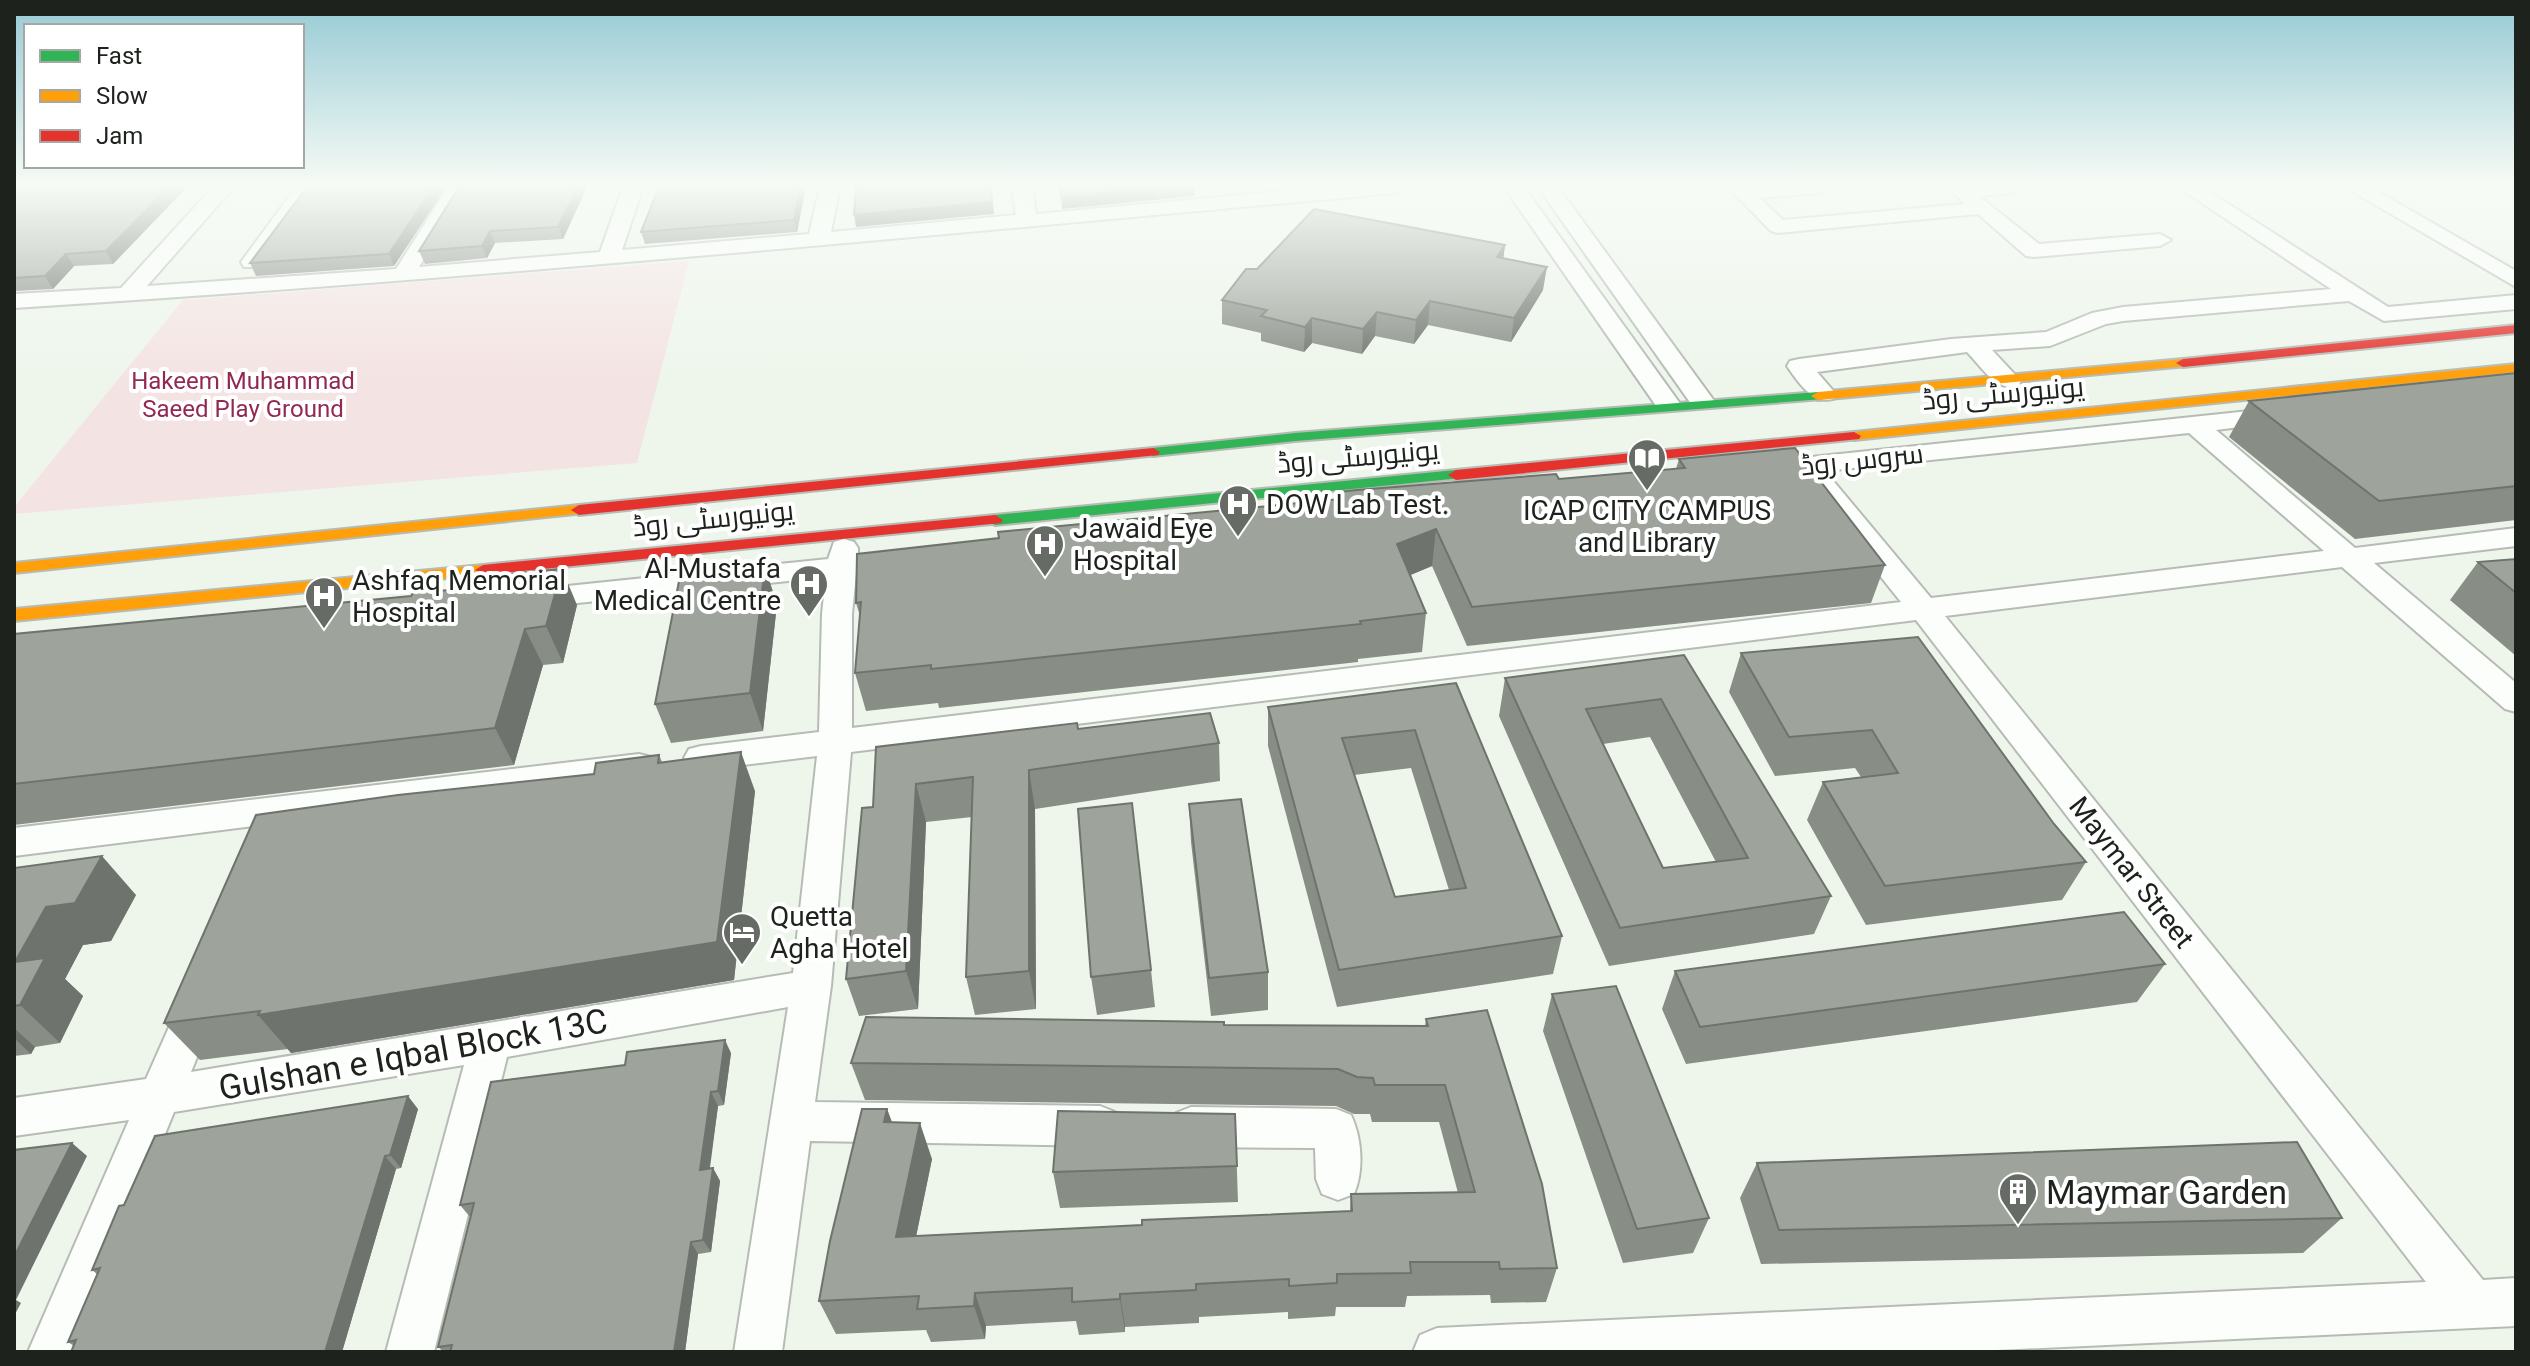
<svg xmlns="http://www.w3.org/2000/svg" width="2530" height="1366" viewBox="0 0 2530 1366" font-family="Roboto,Cairo,sans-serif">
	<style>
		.green { fill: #f4e3e3 }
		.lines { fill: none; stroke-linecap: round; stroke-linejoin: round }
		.street-casing { stroke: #b6bcb5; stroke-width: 4 }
		.fast-casing { stroke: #b6bcb5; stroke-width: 4 }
		.slow-casing { stroke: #b6bcb5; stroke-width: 4 }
		.jam-casing { stroke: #b6bcb5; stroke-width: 4 }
		.street { fill: #fcfefc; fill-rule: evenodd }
		.fast { fill: #30b455; fill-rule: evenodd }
		.slow { fill: #ff9f0a; fill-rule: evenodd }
		.jam { fill: #e5322d; fill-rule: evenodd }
		.wall { fill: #888d86; fill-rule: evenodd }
		.shaded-wall { fill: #6f736d }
		.building { fill: #9ea49c; stroke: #6f736d; stroke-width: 2; fill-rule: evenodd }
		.labels { text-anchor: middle; stroke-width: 8; stroke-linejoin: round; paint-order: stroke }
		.far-park-label { font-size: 24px; fill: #922952; stroke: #fff }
		.street-label { font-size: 28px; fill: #1d221d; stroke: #fff }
		.poi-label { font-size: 28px; fill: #1d221d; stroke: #fff; text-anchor: start }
		.near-street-label { font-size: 34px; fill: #1d221d; stroke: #fff }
		.near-poi-label { font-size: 34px; fill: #1d221d; stroke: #fff; text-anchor: start }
	</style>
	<rect width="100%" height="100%" fill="#eef6ec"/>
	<!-- green -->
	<path class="green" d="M689,261l-52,202 -623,51v-7l169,-207z"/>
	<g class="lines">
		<!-- street casing -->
		<g class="street-casing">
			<path id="street" d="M213,187h21l-87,99 249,-17 52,-82h20l-49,80 181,-15 23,-65h20l-21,63 187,-16 11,-47h20l-9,45 185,-17 -4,-28h20l4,27 291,-27h78l-10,6c-460,42 -920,86 -1381,115v-14l107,-6z
				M296,187h20l-56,80h-16l-3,-5z
				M1504,187h20l157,218 -4,5h-18z
				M1538,187h20l154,211 4,5 -4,5h-18z
				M1728,187h100l-10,6 -58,5 23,22 182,-16 -18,-17h76l-10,6 -34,3 60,48 121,-10 11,6 -11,6 -126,11 -8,-1 -48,-42 -200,19 -7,-2z
				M2178,187h24l186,120 128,-12v14l-132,12 -35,-20 -226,20 -17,3 -56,22 -58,4 29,31 -3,5c-22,6 -37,-20 -51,-34l-150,20 19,22 -3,5c-21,5 -35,-17 -46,-33l3,-5 9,-2 152,-20 95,-7 46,-19 31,-6 208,-18z
				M2345,187h25l146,84v16z
				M2278,408l9,3 4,5 -4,5 -71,9 139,118 161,-20v18l-142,17 142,120v29l-11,-3 -163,-142 -397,49 538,664 33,-2v48l-562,26h-541l7,-17 17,-7 989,-46 -510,-662 -1065,132 -20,234 -16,116 285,4 15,6 6,14 -6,14 -15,6 -290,-5 -28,211h-48l54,-345 -281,50 -73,295h-48l78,-287 -290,47 -98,240h-48l101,-232 -115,16v-38l132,-19 40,-90 14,-5 14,5 6,12 -29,71 602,-99 24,-217 -116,14 -12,-3 -5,-9 5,-9 12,-3 118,-14 3,-118 4,-37 -296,31 -11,-3 -4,-7 4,-7 309,-32 6,-17 10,-3 10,3 4,6v8l40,-4 10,3 4,6 -4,6 -52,7 -4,40v114l1049,-126 -96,-120 -3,-6 2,-3 -41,4 -9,-2 -4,-6 4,-6zM2189,433l135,118 -393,47 -106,-127z
				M639,754l12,3 5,9 -5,9 -12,3 -625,78v-28z
				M1191,1107l145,2 15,6c11,23 13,56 3,79l-16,6 -16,-6 -6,-15 -1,-31 -124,-1 -15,-6 -6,-14 6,-14z"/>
		</g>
		<!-- fast casing -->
		<g class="fast-casing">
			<path id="fast" d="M1818,392l7,4 -2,3 -528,42 -142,15 -7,-4 7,-4 142,-15z
				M1456,470l5,2v6l-466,47 -8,-5 8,-5z"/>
		</g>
		<!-- slow casing -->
		<g class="slow-casing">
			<path id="slow" d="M2183,359l7,4 -2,3 -370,34 -7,-4 7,-4z
				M2516,364v8l-662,68 -7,-4 7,-4z
				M579,505l6,2 2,3 -2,3 -571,60v-10z
				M483,565l6,1 2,4 -2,4 -475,47v-12z"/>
		</g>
		<!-- jam casing -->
		<g class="jam-casing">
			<path id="jam" d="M2516,325v8l-333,34 -7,-4 7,-4z
				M1854,432l7,4 -2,3 -403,41 -8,-5 8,-5z
				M1153,448l7,4 -2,3 -579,60 -8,-5 8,-5z
				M995,515l8,5 -2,3 -518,52 -8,-5 8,-5z"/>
		</g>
		<!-- street -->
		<use href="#street" class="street"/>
		<!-- fast -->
		<use href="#fast" class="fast"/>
		<!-- slow -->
		<use href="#slow" class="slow"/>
		<!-- jam -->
		<use href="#jam" class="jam"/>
	</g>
	<!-- wall -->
	<path class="wall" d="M14,187h173l-74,77 -39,2 -21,23 -39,2z
		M446,187l-52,79 -138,10 -6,-13z
		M587,187l-24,52 -68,4 -8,15 -62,6 -6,-13z
		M805,191l-8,41 -152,12 -4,-12z
		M1505,245l-2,13 40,32 -32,52 -83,-17 -14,19 -39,-8 -13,18 -50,-11 -8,9 -43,-11v-8l-39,-9v-24l35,-31z
		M2516,373v147l-161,19 -126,-102 20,-36z
		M1679,459l206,106 -14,38 -404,43 -35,-80 -22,9 16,38 -4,39 -64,7v3l-419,46 -1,-5 -72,8 -11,-38 5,-57 -4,-13 482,-104v-7l221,-13 117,-10z
		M2516,559v97l-66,-56 28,-38z
		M777,604l-14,127 -92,12 -16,-39z
		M577,605l-14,58 -20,2 -29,100 -500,60v-191z
		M1741,653l313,171 32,38 -24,38 -196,25 -59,-105 16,-38 38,-5 -6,-9 -80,8 -46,-84z
		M1684,655l147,241 -17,38 -205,32 -110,-250 6,-38zM1650,737l66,125 -53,6 -60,-124z
		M1456,683l106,253 -9,38 -216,33 -69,-261v-39zM1411,768l38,122 -54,7 -41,-122z
		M1078,729l141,14 1,38 -185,28 1,200 -61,6 -9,-38 6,-160 -46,5 -8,187 -59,7 -13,-37 27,-172 3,-60z
		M659,755l3,7 93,29 -21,189 -443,73 -3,-4 -88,11 -36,-37 430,-249z
		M1189,804l79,168v38l-57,6 -20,-174z
		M14,868l122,27 -25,46 -28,4 -18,34 18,17 -23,47 -25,4 -4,7 -17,2z
		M2165,964l-28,38 -451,62 -24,-55 13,-38z
		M1151,970l4,37 -58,8 -6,-38z
		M1552,994l157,224 -16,35 -70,10 -80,-232z
		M1426,1019l131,249 -11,34 -55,1 -1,-8 -83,1 -2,11h-69l-1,9 -47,3v-7l-89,5v6l-74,4v5l-46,3 -3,-14 -90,5 -1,13 -54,3 -5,-12 -90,4 -17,-33 68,-192 5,13 40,37 -16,77 226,-11 208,-14 1,-17 107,-1 -19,-71h-67l-2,-8h-16l-18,-8 -471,-6 -14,-37 373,-38 201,1z
		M731,1053l-7,52 -6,1 -9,63 4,-1 7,13 -9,71 -13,2 -13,98h-241l-6,-5 32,-130 -10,-12 165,-140z
		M418,1109l-17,59 -5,1 -54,183h-271l3,-6 -6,-4 29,-68 -5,-4 32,-65z
		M1235,1114l3,88 -178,6 -7,-36z
		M1757,1163l585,55 -39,35 -542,11 -21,-66z"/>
	<!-- shaded-wall -->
	<path class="shaded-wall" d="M169,187h18l-74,77 -7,-13z
		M433,187h13l-52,79 -5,-12z
		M578,187h9l-24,52 -5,-12z
		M801,187h3l1,4 -8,41 -3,-12z
		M991,187l3,27 -138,13 -2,-12z
		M1167,187h27v9l-132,13 -1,-12z
		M490,231l5,12 -8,15 -5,-12z
		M1505,245l-3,24 -5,-12z
		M66,254l8,12 -21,23 -8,-13z
		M1547,267l-4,23 -32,52 3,-24z
		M1430,301l-2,24 -14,19 2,-24z
		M1377,312l-2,24 -13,18 1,-25z
		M1312,318v25l-8,9 1,-25z
		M1436,529l-4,37 -38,16 3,-38z
		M765,567l12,37 -14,127 -13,-38z
		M562,569l15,36 -14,58 -17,-37z
		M525,629l18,36 -29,100 -19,-37z
		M741,752l14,39 -21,189 -443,73 -33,-38z
		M1029,770l6,39 1,200 -7,-38z
		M916,784l10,38 -8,187 -12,-38z
		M102,856l34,39 -25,46 -28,4 -18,34 18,17 -23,47 -40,-38 -5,-43 31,-55z
		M14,1028l21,19 -4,7 -17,-16z
		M725,1040l6,13 -7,52 -6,-14z
		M711,1092l7,14 -10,77 -8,-13z
		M408,1096l10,13 -17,59 -11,-13z
		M887,1109l13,36 -16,-23z
		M920,1123l12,36 -23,112 -13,-34z
		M72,1143l15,13 -71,144 5,3 -7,13v-59z
		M385,1156l11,13 -54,183h-17z
		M713,1168l7,13 -9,71 -8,-12z
		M691,1242l7,12 -13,98h-11z
		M975,1293l11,33 -1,13 -11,-33z
		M1120,1294l5,33v5l-5,-33z"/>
	<!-- building -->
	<path class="building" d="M14,187h155l-63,64 -40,3 -21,22 -31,2z
		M307,187h126l-44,67 -139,9z
		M459,187h119l-20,40 -68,4 -8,15 -63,5z
		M659,187h142l-7,33 -153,12z
		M856,187h135l1,15 -138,13z
		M1060,187h107l-106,10z
		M1314,209l191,36 -8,12 50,10 -33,51 -84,-17 -14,19 -39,-8 -14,17 -51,-11 -7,9 -44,-11 6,-6 -45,-10 24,-31h11z
		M2516,373v113l-137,15 -130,-100z
		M1795,448l90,117 -413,42 -36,-78 -39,15 29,69 -66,8 1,3 -430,45v-4l-76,8 6,-71 -5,1 1,-49 142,-16 -1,-6 343,-33 -3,-7 19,-2 199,-16 3,5 126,-11 -6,-9z
		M2516,559v34l-38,-31z
		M765,567l-15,126 -95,11 25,-128z
		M562,569l-16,57 -21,3 -30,99 -481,56v-150l397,-38 2,-3 74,-6 4,-11z
		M1918,637l136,187 32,38 -201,24 -62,-104 75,-9 -26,-43 -83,7 -48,-84z
		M1684,655l147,241 -211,32 -115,-250zM1661,699l87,159 -85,10 -77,-159z
		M1456,683l106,253 -223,34 -71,-263zM1415,730l51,158 -71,9 -53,-159z
		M1210,713l9,30 -190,27v201l-63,6 7,-200 -57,7 -10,187 -60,8 16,-171 11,-1 3,-60 201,-24 1,6z
		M741,752l-24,190 -459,73 2,-4 -96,12 92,-208 142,-20 196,-21 2,-11 63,-8 -1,8z
		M1241,799l27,173 -59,6 -20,-174z
		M1132,803l19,167 -60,7 -13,-168z
		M102,856l-27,47 -29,4 -31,55 30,-4 -25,47 -6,1v-138z
		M2124,912l41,52 -465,63 -25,-56z
		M1616,986l93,232 -72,11 -85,-235z
		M1487,1010l55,174 15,84 -57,1 -1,-7h-89l1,11 -74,1v9l-48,3v-7l-93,5v6l-76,4v5l-48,3v-14l-97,5 -1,13 -57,3 2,-13 -100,5 11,-60 32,-132h25l-3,13 36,1 -24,114 246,-12v-5l210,-9 -1,-17 124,-2 -30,-107h-70l-2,-7 -16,-1 -19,-8 -487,-6 15,-46 358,5v3l204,1 -2,-7z
		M725,1040l-7,51 -7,1 -11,78 13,-2 -10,72 -12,2 -17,110h-224l2,-7 -14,2 36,-144 -14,2 31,-123 134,-17 2,-13z
		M408,1096l-18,59 -5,1 -60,196h-254l5,-12 -8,2 32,-74 -8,2 27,-64 5,-1 31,-69z
		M1058,1111l177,3 2,52 -184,6z
		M2297,1142l45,76 -563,12 -22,-67z
		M72,1143l-58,114v-107z"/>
	<!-- sky -->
	<linearGradient id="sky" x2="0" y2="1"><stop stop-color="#96cad4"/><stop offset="0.49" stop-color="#f7fbf6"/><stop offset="1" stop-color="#f7fbf6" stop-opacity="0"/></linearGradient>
	<rect width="2530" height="378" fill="url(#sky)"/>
	<!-- icons -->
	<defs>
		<g id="library-pin" transform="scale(2)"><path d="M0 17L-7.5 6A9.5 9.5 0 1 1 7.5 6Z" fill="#666c65" stroke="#fff"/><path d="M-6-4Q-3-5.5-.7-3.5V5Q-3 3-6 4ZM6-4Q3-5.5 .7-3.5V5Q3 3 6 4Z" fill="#fff"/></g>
		<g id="hospital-pin" transform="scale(2)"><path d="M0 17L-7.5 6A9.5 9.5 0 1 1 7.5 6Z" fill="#666c65" stroke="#fff"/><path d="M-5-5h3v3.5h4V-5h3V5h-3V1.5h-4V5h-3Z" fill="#fff"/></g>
		<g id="hotel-pin" transform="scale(2)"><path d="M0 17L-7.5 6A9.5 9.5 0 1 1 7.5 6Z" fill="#666c65" stroke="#fff"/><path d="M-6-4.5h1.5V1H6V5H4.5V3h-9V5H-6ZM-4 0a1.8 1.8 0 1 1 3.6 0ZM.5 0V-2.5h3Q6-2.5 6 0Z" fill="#fff"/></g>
		<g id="building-pin" transform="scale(2)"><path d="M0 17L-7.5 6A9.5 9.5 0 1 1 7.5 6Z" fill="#666c65" stroke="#fff"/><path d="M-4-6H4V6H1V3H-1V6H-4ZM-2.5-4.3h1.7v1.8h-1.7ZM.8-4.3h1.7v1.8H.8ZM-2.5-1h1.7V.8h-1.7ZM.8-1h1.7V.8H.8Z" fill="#fff"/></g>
	</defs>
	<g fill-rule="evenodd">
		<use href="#library-pin" x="1647" y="458"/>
		<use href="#hospital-pin" x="1238" y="504"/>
		<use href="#hospital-pin" x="1045" y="544"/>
		<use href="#hospital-pin" x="809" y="584"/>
		<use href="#hospital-pin" x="324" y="596"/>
		<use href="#hotel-pin" x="742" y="932"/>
		<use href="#building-pin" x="2018" y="1192"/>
	</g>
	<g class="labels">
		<!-- far-park labels -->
		<g class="far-park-label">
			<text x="243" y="389">Hakeem Muhammad<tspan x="243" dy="28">Saeed Play Ground</tspan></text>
		</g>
		<!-- street labels -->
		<g class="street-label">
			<text transform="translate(2003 393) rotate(-5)" y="10">یونیورسٹی روڈ</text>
			<text transform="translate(1358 456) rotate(-5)" y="10">یونیورسٹی روڈ</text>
			<text transform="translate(1862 459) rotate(-6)" y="10">سروس روڈ</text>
			<text transform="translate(713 518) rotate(-6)" y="10">یونیورسٹی روڈ</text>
			<text transform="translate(2132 872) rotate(52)" y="10">Maymar Street</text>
		</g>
		<!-- poi labels -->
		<g class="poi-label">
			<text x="1266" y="514">DOW Lab Test.</text>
			<text x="1647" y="520" text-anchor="middle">ICAP CITY CAMPUS<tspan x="1647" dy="32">and Library</tspan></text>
			<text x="1073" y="538">Jawaid Eye<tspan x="1073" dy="32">Hospital</tspan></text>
			<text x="781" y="578" text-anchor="end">Al-Mustafa<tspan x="781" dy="32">Medical Centre</tspan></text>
			<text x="352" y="590">Ashfaq Memorial<tspan x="352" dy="32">Hospital</tspan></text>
			<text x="770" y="926">Quetta<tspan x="770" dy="32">Agha Hotel</tspan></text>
		</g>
		<!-- near-street labels -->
		<g class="near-street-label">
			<text transform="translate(413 1054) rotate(-10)" y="12">Gulshan e Iqbal Block 13C</text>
		</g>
		<!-- near-poi labels -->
		<g class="near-poi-label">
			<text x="2046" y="1204">Maymar Garden</text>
		</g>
	</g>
	<!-- border -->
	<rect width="2530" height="1366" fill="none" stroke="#1d221d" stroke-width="32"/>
	<!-- legend -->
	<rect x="24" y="24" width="280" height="144" fill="#ffffff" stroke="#a5a7a5" stroke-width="2"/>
	<rect x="40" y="50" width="40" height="12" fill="#30b455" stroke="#a5a7a5" stroke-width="2"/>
	<text x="96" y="64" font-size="24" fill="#1d221d">Fast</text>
	<rect x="40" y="90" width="40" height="12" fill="#ff9f0a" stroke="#a5a7a5" stroke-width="2"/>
	<text x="96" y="104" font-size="24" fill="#1d221d">Slow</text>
	<rect x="40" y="130" width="40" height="12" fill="#e5322d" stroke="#a5a7a5" stroke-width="2"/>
	<text x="96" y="144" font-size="24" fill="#1d221d">Jam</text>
</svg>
